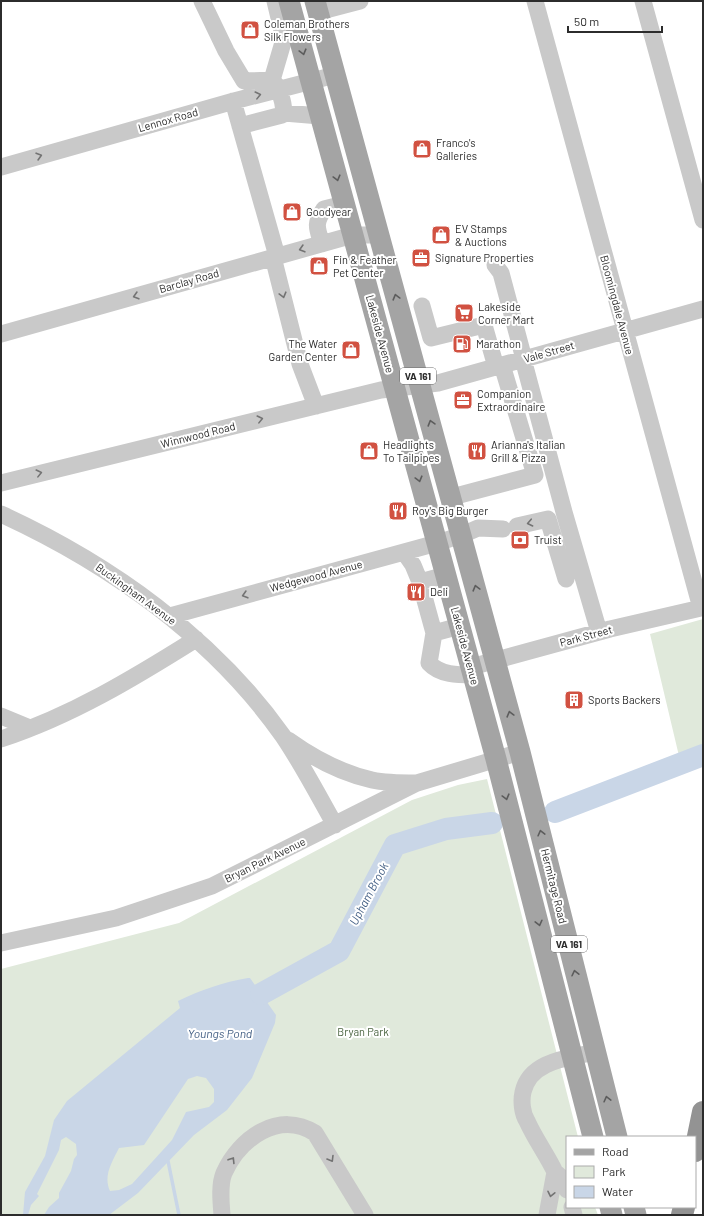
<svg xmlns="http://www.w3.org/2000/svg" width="704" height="1216" viewBox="0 0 704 1216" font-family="Barlow,sans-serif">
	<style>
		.green { fill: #e0e9db }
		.water { fill: #c9d6e7; fill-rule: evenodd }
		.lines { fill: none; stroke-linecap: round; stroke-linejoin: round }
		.stream { stroke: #c9d6e7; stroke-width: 3.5 }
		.river { stroke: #c9d6e7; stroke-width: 22 }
		.minor { stroke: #c9c9c9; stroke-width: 17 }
		.major { stroke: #a4a4a4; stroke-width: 21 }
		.highway { stroke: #939393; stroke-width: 22 }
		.oneway { stroke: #5c5c5c }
		.oneway2 { stroke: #737373 }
		.labels { text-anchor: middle; stroke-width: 4; stroke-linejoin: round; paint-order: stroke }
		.shield { fill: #fff; stroke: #6b6b6b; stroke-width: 1 }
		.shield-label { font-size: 10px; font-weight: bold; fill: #2c2c2c }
		.poi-label { font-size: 11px; fill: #2c2c2c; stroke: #fff; text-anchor: start }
		.street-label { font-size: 11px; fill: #2c2c2c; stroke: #fff }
		.park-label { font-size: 11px; fill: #49633f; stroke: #fff }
		.water-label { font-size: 12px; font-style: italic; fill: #446085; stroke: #fff }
	</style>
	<rect width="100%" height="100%" fill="#fff"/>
	<!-- green -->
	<path class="green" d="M703,619v126l-24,11 -29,-122z
		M487,779l91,358h-11v70h28l3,8h-597v-246l178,-46 233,-123 46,-15z"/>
	<!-- water -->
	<path class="water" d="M248,978h2l26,37 -1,8 -23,55 -25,32 -33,25 -56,58 -29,22h-65l5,-8 10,-9v-5l12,-22 3,-12 3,-4 -1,-11 -10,-7 -5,3 -2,10 -22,44 2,2 -8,9 -3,10h-5l2,-23 20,-36 9,-36 13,-19 113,-93 -2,-7c23,-11 45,-19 70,-23zM197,1076l9,2 8,11v13l-5,5 -23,5 -14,28 -40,44 -13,6 -9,1c-7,-15 2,-29 9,-43l25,-3 44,-66z"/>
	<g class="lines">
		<!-- stream -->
		<path class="stream" d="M168,1161l11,54"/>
		<!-- river -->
		<path class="river" d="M555,812l148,-57
			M261,994l78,-43 56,-106 51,-16 46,-6"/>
		<!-- minor -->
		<path class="minor" d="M202,1l24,50 18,30 28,-1c6,5 15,28 10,35l-42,11
			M643,1l60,219
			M318,12l42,-11
			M272,80l12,-41 -9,-38
			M233,101l44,155
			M284,113l36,3
			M1,167l233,-66 101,-26
			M322,244c-5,-16 -8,-20 2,-35l20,-5
			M273,257l27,107 16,42
			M495,265l6,8 23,86
			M422,306l9,32 53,-13 12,42
			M1,334l352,-99h26
			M523,359l41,153 35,120
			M1,483l380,-93 57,-7 265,-74
			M452,497l83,-22 -33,-110
			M1,514c109,50 212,123 282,222 19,28 35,59 52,89
			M517,526l31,-7 18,60
			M404,552l9,13 7,17
			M446,575l-26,7 14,51 26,-7
			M170,616l267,-73 25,-8 16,-7 25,1
			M434,633l-5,30c11,12 29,12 44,12
			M471,667l139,-38 91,-21 -166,-607
			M1,716l29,12
			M1,739c70,-23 133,-61 195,-100
			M288,740c25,18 53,33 84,40 14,3 29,3 44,3
			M1,943l115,-25 96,-32 205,-103 103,-31
			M567,1190l-5,-12 -7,-6c-8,-17 -20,-33 -28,-51 -5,-8 -6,-20 -4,-29 7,-32 46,-34 73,-40
			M572,1207l2,8
			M222,1215c-1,-13 -3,-30 2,-42 16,-35 55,-63 91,-40l50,82
			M547,1215l8,-43"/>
		<!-- major -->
		<path class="major" d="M289,1l207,758 97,378
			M315,1l205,751 97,385
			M610,1207l2,8
			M634,1207l2,8"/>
		<!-- highway -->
		<path class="highway" d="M695,1151l8,-39
			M682,1215l2,-8"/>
	</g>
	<!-- one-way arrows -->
	<defs><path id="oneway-chevron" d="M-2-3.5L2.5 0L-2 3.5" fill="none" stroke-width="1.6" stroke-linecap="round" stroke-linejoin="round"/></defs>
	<g class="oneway">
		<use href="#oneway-chevron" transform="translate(303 52) rotate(75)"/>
		<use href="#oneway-chevron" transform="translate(337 178) rotate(75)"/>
		<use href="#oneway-chevron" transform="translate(396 297) rotate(-105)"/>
		<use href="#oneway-chevron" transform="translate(431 423) rotate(-106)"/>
		<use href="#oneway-chevron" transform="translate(419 479) rotate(75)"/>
		<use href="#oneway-chevron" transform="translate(476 588) rotate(-105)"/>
		<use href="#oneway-chevron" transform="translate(510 714) rotate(-105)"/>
		<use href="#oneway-chevron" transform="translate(506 797) rotate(75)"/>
		<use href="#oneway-chevron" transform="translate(541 833) rotate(-104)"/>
		<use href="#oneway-chevron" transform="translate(539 923) rotate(76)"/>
		<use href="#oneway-chevron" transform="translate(575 973) rotate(-103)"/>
		<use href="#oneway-chevron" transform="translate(607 1099) rotate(-104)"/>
	</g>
	<g class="oneway2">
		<use href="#oneway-chevron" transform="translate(258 95) rotate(-14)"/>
		<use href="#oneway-chevron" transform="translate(39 156) rotate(-16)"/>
		<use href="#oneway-chevron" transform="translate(302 249) rotate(164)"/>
		<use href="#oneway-chevron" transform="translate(283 295) rotate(75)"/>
		<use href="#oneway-chevron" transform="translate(136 296) rotate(164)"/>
		<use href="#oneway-chevron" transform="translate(260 419) rotate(-14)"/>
		<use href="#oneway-chevron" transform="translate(39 473) rotate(-14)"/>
		<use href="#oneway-chevron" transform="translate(530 523) rotate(168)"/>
		<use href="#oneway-chevron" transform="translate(245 595) rotate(164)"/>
		<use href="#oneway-chevron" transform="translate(331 1159) rotate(59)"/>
		<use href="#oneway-chevron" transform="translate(232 1160) rotate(-58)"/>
		<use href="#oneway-chevron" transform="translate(551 1194) rotate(102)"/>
	</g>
	<!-- icons -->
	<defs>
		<g id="shop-square" transform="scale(1)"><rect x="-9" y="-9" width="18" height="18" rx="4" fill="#d15141" stroke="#fff"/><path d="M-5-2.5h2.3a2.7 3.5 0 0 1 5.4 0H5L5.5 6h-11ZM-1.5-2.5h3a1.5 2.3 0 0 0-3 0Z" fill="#fff"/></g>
		<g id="office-square" transform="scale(1)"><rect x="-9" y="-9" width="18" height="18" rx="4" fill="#d15141" stroke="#fff"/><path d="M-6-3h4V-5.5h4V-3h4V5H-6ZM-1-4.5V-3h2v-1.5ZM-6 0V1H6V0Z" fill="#fff"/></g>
		<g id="supermarket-square" transform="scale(1)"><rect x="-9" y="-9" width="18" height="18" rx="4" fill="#d15141" stroke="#fff"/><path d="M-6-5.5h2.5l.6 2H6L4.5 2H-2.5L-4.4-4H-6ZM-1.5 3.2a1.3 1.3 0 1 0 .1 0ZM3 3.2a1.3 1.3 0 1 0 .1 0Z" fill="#fff"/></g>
		<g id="fuel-square" transform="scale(1)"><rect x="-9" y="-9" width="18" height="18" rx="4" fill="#d15141" stroke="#fff"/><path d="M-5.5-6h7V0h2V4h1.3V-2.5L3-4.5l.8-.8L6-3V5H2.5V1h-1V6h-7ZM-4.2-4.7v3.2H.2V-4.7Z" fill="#fff"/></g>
		<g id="restaurant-square" transform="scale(1)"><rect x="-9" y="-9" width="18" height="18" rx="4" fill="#d15141" stroke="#fff"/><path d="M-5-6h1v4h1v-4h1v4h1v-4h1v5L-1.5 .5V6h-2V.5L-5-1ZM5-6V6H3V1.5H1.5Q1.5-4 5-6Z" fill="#fff"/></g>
		<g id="bank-square" transform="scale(1)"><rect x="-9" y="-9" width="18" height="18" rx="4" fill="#d15141" stroke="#fff"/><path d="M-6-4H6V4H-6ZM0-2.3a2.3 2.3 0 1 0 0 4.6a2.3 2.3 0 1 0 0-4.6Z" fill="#fff"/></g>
		<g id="building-square" transform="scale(1)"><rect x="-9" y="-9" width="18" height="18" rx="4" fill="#d15141" stroke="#fff"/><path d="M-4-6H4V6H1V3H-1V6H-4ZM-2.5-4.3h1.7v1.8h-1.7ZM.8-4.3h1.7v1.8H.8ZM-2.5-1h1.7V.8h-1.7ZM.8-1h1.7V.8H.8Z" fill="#fff"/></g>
	</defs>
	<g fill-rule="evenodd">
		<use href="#shop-square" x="250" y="30"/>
		<use href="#shop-square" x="422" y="149"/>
		<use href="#shop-square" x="292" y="212"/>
		<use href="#shop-square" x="441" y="235"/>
		<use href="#office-square" x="421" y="258"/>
		<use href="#shop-square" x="319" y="266"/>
		<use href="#supermarket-square" x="464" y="313"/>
		<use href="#fuel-square" x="462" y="344"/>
		<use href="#shop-square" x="351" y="350"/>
		<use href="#office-square" x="463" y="400"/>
		<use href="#shop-square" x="369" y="451"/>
		<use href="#restaurant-square" x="477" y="451"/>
		<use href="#restaurant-square" x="398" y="511"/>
		<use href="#bank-square" x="520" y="540"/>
		<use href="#restaurant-square" x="416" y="592"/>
		<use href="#building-square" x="574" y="700"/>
	</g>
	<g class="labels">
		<!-- shield labels -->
		<g class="shield">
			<rect x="400" y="368" width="36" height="16" rx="3"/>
			<rect x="551" y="936" width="36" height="16" rx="3"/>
		</g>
		<g class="shield-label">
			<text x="418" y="380">VA 161</text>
			<text x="569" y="948">VA 161</text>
		</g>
		<!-- poi labels -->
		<g class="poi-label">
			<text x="264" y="28">Coleman Brothers<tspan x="264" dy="13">Silk Flowers</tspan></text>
			<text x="436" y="147">Franco's<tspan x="436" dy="13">Galleries</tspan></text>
			<text x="306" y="216">Goodyear</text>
			<text x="455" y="233">EV Stamps<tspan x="455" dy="13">&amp; Auctions</tspan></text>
			<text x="435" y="262">Signature Properties</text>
			<text x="333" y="264">Fin &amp; Feather<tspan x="333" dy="13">Pet Center</tspan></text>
			<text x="478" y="311">Lakeside<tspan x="478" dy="13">Corner Mart</tspan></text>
			<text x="337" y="348" text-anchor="end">The Water<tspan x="337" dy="13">Garden Center</tspan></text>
			<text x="476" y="348">Marathon</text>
			<text x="477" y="398">Companion<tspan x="477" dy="13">Extraordinaire</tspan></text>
			<text x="383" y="449">Headlights<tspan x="383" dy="13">To Tailpipes</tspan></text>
			<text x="491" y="449">Arianna's Italian<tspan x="491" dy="13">Grill &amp; Pizza</tspan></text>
			<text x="412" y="515">Roy's Big Burger</text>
			<text x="534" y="544">Truist</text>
			<text x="430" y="596">Deli</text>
			<text x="588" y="704">Sports Backers</text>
		</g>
		<!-- street labels -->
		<g class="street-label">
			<text transform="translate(168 120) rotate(-16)" y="4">Lennox Road</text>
			<text transform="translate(189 281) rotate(-16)" y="4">Barclay Road</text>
			<text transform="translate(617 305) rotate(75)" y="4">Bloomingdale Avenue</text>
			<text transform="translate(380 334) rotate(75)" y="4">Lakeside Avenue</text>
			<text transform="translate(549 352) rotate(-16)" y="4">Vale Street</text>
			<text transform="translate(198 435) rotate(-14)" y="4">Winnwood Road</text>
			<text transform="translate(316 576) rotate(-15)" y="4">Wedgewood Avenue</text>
			<text transform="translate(136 594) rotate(36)" y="4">Buckingham Avenue</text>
			<text transform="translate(586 636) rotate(-15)" y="4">Park Street</text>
			<text transform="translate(465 646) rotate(75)" y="4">Lakeside Avenue</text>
			<text transform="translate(265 860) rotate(-26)" y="4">Bryan Park Avenue</text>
			<text transform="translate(554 886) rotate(76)" y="4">Hermitage Road</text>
		</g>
		<!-- park labels -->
		<g class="park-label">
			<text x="363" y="1036">Bryan Park</text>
		</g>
		<!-- water labels -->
		<g class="water-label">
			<text transform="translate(369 894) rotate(-62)" y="4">Upham Brook</text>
			<text x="220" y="1038">Youngs Pond</text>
		</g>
	</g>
	<!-- border -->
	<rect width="704" height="1216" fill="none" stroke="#2c2c2c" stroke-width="4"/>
	<!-- legend -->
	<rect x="566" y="1136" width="130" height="72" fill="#ffffff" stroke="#ababab"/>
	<rect x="574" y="1149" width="20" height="6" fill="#a4a4a4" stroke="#ababab"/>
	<text x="602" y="1156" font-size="12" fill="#2c2c2c">Road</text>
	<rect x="574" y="1166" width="20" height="12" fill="#e0e9db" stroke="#ababab"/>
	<text x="602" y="1176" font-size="12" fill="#2c2c2c">Park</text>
	<rect x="574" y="1186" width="20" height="12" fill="#c9d6e7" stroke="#ababab"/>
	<text x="602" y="1196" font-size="12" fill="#2c2c2c">Water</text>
	<!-- scale -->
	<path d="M568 26v6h94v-6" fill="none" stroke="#2c2c2c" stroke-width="2"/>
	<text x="574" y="26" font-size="12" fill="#2c2c2c" stroke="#ffffff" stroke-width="3" paint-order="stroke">50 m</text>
</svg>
